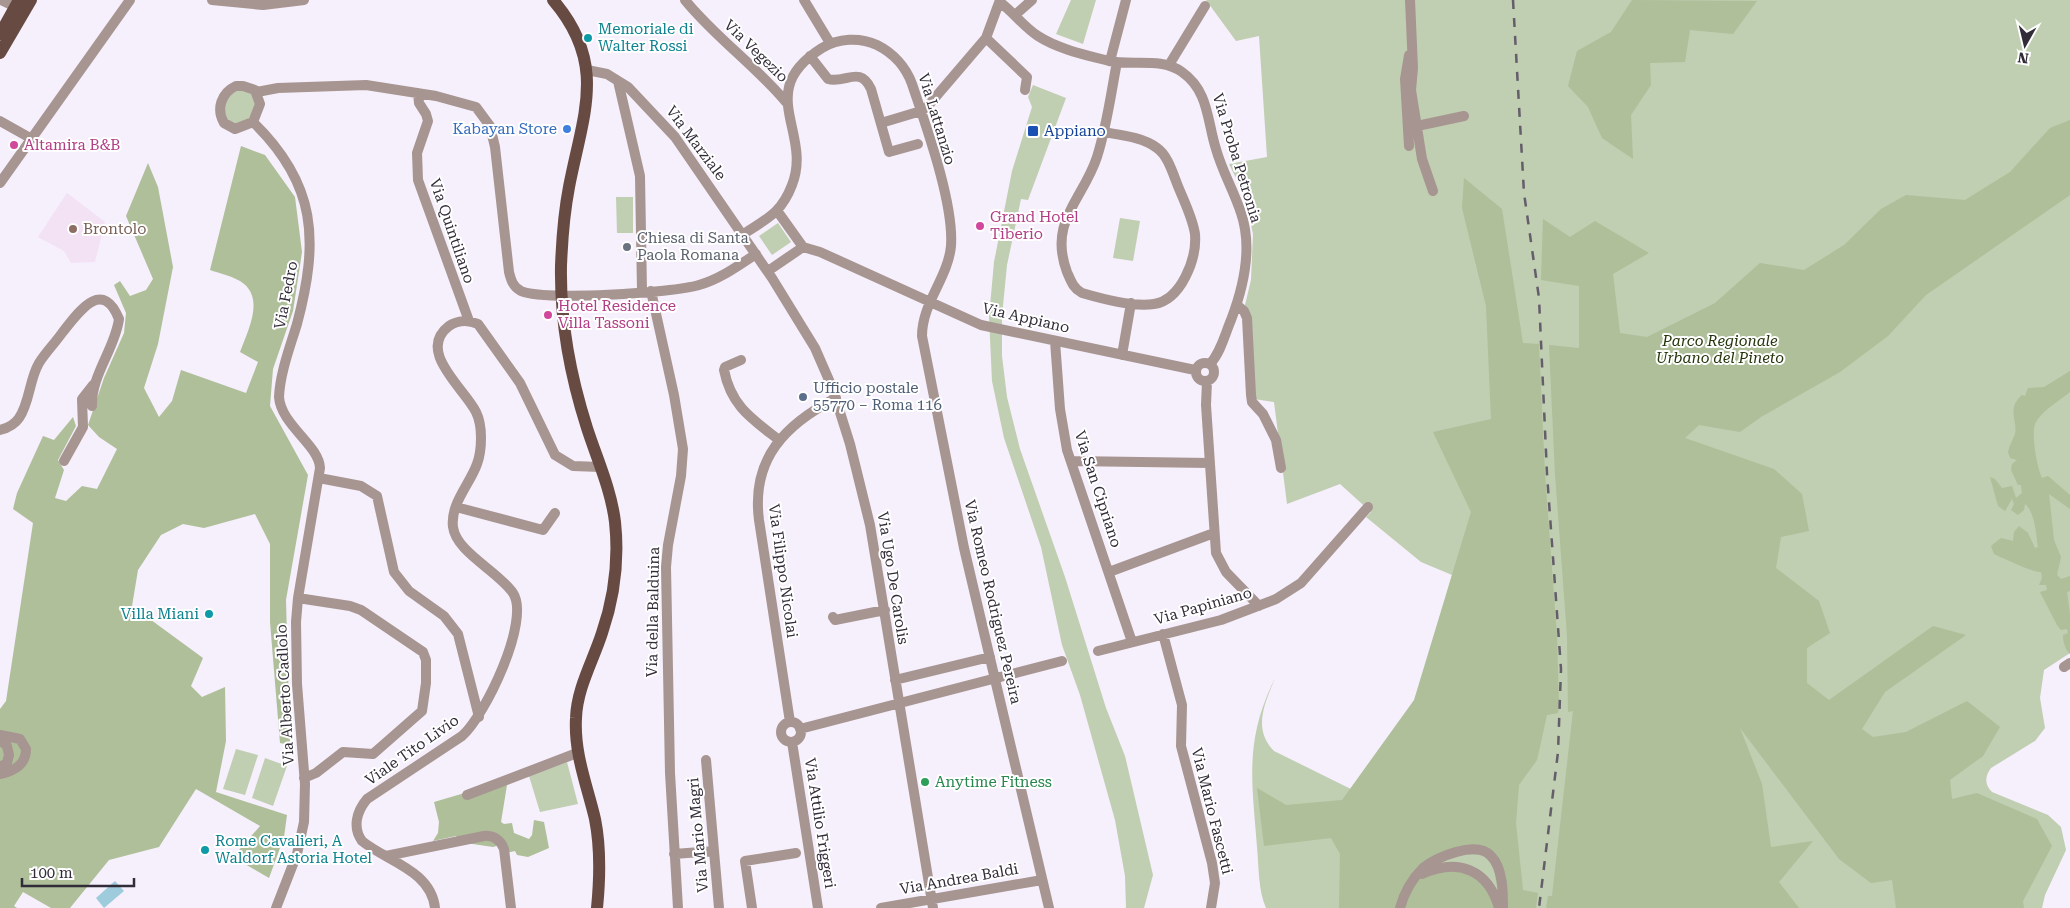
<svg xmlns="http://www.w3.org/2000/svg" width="2070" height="908" viewBox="0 0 2070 908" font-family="'Roboto Serif',serif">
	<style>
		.education { fill: #f2e2f4 }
		.green { fill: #c0ceb1 }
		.forest { fill: #aebf9a }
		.water { fill: #9eccdd }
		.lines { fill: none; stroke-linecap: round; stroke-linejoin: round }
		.minor { stroke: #a79591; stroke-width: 10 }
		.major { stroke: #674b43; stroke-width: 12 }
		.rail { stroke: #645d6a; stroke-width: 2.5; stroke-dasharray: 9 9; stroke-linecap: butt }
		.culture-dot { fill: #0f9aa8; stroke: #fff; stroke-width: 2 }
		.shop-dot { fill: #3f7fe0; stroke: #fff; stroke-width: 2 }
		.transit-dot { fill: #1a4fb4; stroke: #fff; stroke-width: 2 }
		.hotel-dot { fill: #d1479c; stroke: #fff; stroke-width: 2 }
		.education-dot { fill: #8d6e63; stroke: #fff; stroke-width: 2 }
		.worship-dot { fill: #6b7280; stroke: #fff; stroke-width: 2 }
		.service-dot { fill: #5c6f8a; stroke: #fff; stroke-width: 2 }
		.leisure-dot { fill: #2e9e5b; stroke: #fff; stroke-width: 2 }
		.labels { text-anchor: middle; stroke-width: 4; stroke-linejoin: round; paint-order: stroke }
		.culture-label { font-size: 15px; fill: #0d838f; stroke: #fff; text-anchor: start }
		.street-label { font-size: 15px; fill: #322b38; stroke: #fff }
		.shop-label { font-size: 15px; fill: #366cbe; stroke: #fff; text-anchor: end }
		.transit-label { font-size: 15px; fill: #164399; stroke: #fff; text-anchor: start }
		.hotel-label { font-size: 15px; fill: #b23c85; stroke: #fff; text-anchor: start }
		.education-label { font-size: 15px; fill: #785e54; stroke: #fff; text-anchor: start }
		.worship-label { font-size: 15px; fill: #5b616d; stroke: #fff; text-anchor: start }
		.park-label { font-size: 15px; font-style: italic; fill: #24340a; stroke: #fff }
		.service-label { font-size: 15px; fill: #4e5e75; stroke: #fff; text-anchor: start }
		.leisure-label { font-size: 15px; fill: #27864d; stroke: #fff; text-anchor: start }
	</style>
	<rect width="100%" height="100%" fill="#f6effc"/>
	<!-- education -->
	<path class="education" d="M67,193l38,29 -10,40 -24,1 -7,-12 -26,-14z"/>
	<!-- green -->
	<path class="green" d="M1071,0h25l-13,44 -27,-10z
		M1206,0h864v653l-26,17 -4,28 5,30 -10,13 -44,27c-6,8 -7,16 1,24l56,23 13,12 5,23 -21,45 -3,13h-776c-8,-18 -7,-41 -9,-61 -5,-66 -13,-106 18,-169 -10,25 -23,51 -1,73l89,44 49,-76 40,-144 -31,-13 -55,-45 5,-5 -31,-28 -53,20 -13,-102 -20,-3 -9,-94 6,-25 2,-46 -8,-38 -16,-32 38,-7 -8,-121 -23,5z
		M1033,85l33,13 -38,102 -7,-1 -14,66 -5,51v40l5,41 13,52 45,128 41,131 19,48 28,119 -9,33h-18l-1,-32 -10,-56 -35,-125 -18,-50 -21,-98 -37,-109 -12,-57 -3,-64 5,-55 18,-91 20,-64 -4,-10z
		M240,90l13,4 4,7 -5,17 -14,7 -9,-3c-8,-14 -5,-26 11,-32z
		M616,197h17v36h-16z
		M1120,218l20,3 -7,40 -20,-3z
		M778,223l13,19 -19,13 -13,-19z
		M236,749l22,6 -13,40 -22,-6z
		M265,758l22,8 -14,40 -21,-8z
		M567,762l11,42 -38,8 -11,-36z"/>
	<!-- forest -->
	<path class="forest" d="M1632,0l125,1 -24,33 -43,-4 -5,32 -35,1 1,22 -20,30 2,44 -31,-21 -14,-31 -20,-21 9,-35 34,-19z
		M2070,120v75l-144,100 -38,41 -48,36 -79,45 -21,15 -41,-7 -14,13 89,31 28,25 7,37 -28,6 -5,31 43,33 11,32 -23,15v35l22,17 104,-74 33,9 -81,57 -23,37 11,8 33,-5 61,-31 33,26 -17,29 -33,24 2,19 25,-6 60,26 15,27 -29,55 1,7h-128l-4,-28 -21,3 -32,-24 -99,-131 22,56 9,63 42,-6 -34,41 20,26h-253l2,-12h4l21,-185 -5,1 -1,-76 -12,-162 -6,-129 30,3v-62l-38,-6 2,-61 27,18 25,-16 54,32 -36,21 7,59 27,4 68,-34 45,-40 44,7 40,-25 37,-36 25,-14 59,5 45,-28 40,-44z
		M241,146l24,9 30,42 7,55 -9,59 -20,58 -3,37 38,69 -22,125 4,145 -10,-2 -10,-121v-78l-15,-30 -51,14 -21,-4 -22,11 -23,35 -6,36 71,52 -12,28 11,11 23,-10 1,54 -10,51 71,23 -3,22 -15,41 -36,-21 27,-31 -64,-37 -37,58 -50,13 -39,48h-19l-28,-16 -9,14 3,2h-17v-199l6,-8 27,-178 -20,-14 4,-16 26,-57 11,4 19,-23 3,9 -18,34 6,10 -9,28 11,3 16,-15 15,3 20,-40 -18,-12 -11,-12 16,-47 20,-45 2,-20 -12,-28 6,-4 10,15 16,-6 7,-11 -27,-63 22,-53 10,24 15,80 -15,77 -14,44 15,29 13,-16 9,-31 65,23 12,-31 -18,-10c8,-22 26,-55 0,-71 -9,-5 -21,-8 -30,-11z
		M1464,178l38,31 21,134 16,1 6,130 12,162 2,68 -1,9 -11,2 -10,45 -18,25 -3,38 7,67 15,3 -2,15h-35l-8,-44 -8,-9 -23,-1 -33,14h40l31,40h-161l1,-54 -9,-16 -67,8 -7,-58 29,17 56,-5 72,-100 57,-188 -38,-80 58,-13 -5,-113 -24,-98z
		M2070,371v21c-11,9 -29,19 -35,32 -4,11 2,43 7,54l6,-2 22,19v14l-21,-15 5,46 7,17 -4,18 4,4 9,-3v15l-3,1 3,22v40c-5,-5 -7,-12 -7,-19l5,-2 -1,-4 -6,1 -4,-5 -17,-33 7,-2 -1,-5h-7l3,-7 -1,-6c-7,1 -38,-14 -47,-18l-3,-8 10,-8 12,3 1,-9 5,-6 9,7 7,15 3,-1c-2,-13 -3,-35 -13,-43l-1,6 -6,5 -7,-5 3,-6 -2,-5 -7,12 -7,-5 -8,-29 5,2 7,9 10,-2 4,12 6,-5 -1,-8h-3l-7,-15 1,-6 5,-4 -7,-2 -2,-6c1,-6 5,-12 7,-18 3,-14 -9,-25 7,-39l3,1 3,-8 16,-1z
		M507,785l-6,37 3,2 8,-1 2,10 15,6 3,-4 2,-15 10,2 5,26 -21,9 -11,-2 -2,-4 -9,2 -6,-8 -7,2 -34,-5 -3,-6 -23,5 5,-8 1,-11 -5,-20 34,-10z"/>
	<!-- water -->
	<path class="water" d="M115,881l9,10 -20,17 -8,-10z"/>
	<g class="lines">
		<!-- minor -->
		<path class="minor" d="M1,0l21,10
			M212,0l51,5 41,-5
			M685,0c30,37 70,65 101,102
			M804,0l26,43
			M1410,0l3,68 -2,22 11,69 11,32
			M1001,3c13,10 23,24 37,33 20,13 48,19 71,25 24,5 52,-4 73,11 27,19 25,49 34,77 6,22 18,42 25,64 12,35 3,73 -10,107 -6,14 -10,32 -21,44
			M1015,15l17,-15
			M986,38l41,39 -2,13
			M1409,55l-4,24 4,67
			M810,56l18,23c17,5 32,-14 43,10l18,63 29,-8
			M1110,61l16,-61
			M1169,65l36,-59
			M587,70l20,4 21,13 47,50 97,141 43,70 17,39 18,57 20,81 63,383
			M618,81l22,95 2,115
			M236,86h7l12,4 5,14 -7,18 -18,7 -11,-6c-8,-14 -3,-30 12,-37z
			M257,92l21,-4 88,-3 70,11 40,11 14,19 5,21 14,125c2,8 4,15 12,19 22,10 152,2 178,-6 21,-6 39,-19 57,-31
			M418,93l1,10 7,11 2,7 -11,32 1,27 51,141
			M0,121l32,18
			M253,122c64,62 66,119 44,202 -7,23 -17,49 -18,73 2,28 40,48 41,71l-22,130 -2,24 1,62 8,100 -1,38 -7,32 -21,54
			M881,123l40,-12 6,-4 59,-69 14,-38
			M1417,126l47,-10
			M1103,132c17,3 40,5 54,16 12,8 17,30 23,43 6,14 13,29 15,43 2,25 -14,66 -41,70 -22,3 -51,-5 -72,-11 -9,-5 -11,-12 -15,-21 -19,-51 16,-72 30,-115 10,-31 14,-64 20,-95
			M0,183l130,-183
			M778,212l25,35
			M742,235c24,-16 39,-21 50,-50 21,-53 -39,-94 30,-137 16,-10 38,-11 55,-3 16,8 29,22 35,39 14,42 42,119 39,162 -3,32 -29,57 -29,90l42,212 85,360
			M803,247l17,5 161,73 214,45
			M768,271l35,-24
			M651,291l23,104 9,54 -2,27 -13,69 -2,22 4,206 8,135
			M1237,305l7,6 3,7 4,77 1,7 11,12 13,26 5,28
			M1055,341l5,68 7,41 65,192
			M1122,355l9,-52
			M741,360l-16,7 -1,3c7,36 28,49 55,70
			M1196 372a9 9 0 1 1 18 0a9 9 0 1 1-18 0Z
			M1207,381l-1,24 10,148 10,19 33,34
			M0,430c8,-2 15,-6 19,-12 11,-16 10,-38 20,-55 6,-10 16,-20 23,-30 16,-20 40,-56 57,-14 -4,30 -28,56 -27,87
			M64,461l19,-34 -1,-28 11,-14
			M1071,461l139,2
			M319,478l42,8 16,10 17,76 15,19 35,25 14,18 21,83
			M456,507l87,23 12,-17
			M1109,572l105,-39
			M298,598l52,8 11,4 62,42 3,8v23l-4,28 -49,43 -30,-2 -27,21 -12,5
			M833,617l2,3 50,-10
			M1163,634l19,71 -1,41 31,117 3,20 -4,25
			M1098,651l123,-31 55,-21 25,-16 67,-76
			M2064,667l6,-4
			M895,680l95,-23
			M781 732a10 10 0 1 1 20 0a10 10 0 1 1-20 0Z
			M790,722l-31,-202c-8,-62 27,-96 77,-122
			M800,729l262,-68
			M0,735l20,4 6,10c0,16 -12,22 -26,25
			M0,740l7,6 2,9 -2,8 -7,4
			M792,742l26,166
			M706,760l13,148
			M467,795l110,-42
			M674,854l40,-3
			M386,856l98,-20c9,-1 17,4 20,13l7,59
			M1422,874c36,-16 66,-5 77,34
			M435,908c-4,-38 -49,-47 -73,-67 -10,-14 -5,-30 5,-42l95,-63c23,-20 69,-116 51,-143 -15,-22 -57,-41 -60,-66 -3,-23 17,-43 24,-63 3,-8 4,-18 4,-26 0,-9 -1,-18 -5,-26 -12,-24 -60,-61 -27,-86 9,-6 20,-6 29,-2l42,59 35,72 18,11 27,1
			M752,908l-7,-47 51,-8
			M881,908l161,-28
			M1400,908c4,-15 12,-29 23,-40 14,-11 53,-28 68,-12 12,12 12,36 12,52"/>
		<!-- major -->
		<path class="major" d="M553,0c55,64 30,114 16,187 -5,26 -7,52 -8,79 -1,55 9,109 26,162 10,31 24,61 28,94 4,37 -1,76 -13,111 -9,28 -25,55 -26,85 -2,36 11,67 19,101 6,30 5,59 2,89
			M0,34l19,-34
			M0,53l31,-53"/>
		<!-- rail -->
		<path class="rail" d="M1513,0l11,193 15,105 8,176 14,195 -3,83 -19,156"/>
	</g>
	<!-- markers -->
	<g class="culture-dot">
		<circle cx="588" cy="38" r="5"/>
		<circle cx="209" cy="614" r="5"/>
		<circle cx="205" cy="850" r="5"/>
	</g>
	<circle class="shop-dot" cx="567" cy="129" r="5"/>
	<rect class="transit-dot" x="1027" y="125" width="12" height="12" rx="2.5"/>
	<g class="hotel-dot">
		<circle cx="14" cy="145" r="5"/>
		<circle cx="980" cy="226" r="5"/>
		<circle cx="548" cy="315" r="5"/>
	</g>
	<circle class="education-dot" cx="73" cy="229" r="5"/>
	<circle class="worship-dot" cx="627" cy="247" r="5"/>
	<circle class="service-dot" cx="803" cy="397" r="5"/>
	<circle class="leisure-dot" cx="925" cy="782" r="5"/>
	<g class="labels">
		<!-- culture labels -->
		<g class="culture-label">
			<text x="598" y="34">Memoriale di<tspan x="598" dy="17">Walter Rossi</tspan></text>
			<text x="199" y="619" text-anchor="end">Villa Miani</text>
			<text x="215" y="846">Rome Cavalieri, A<tspan x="215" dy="17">Waldorf Astoria Hotel</tspan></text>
		</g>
		<!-- street labels -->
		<g class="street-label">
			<text transform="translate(756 51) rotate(44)" y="5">Via Vegezio</text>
			<text transform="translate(937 119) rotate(73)" y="5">Via Lattanzio</text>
			<text transform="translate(696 143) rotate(53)" y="5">Via Marziale</text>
			<text transform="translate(1237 158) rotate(73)" y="5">Via Proba Petronia</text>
			<text transform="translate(452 231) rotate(71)" y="5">Via Quintiliano</text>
			<text transform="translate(286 295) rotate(-79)" y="5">Via Fedro</text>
			<text transform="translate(1026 318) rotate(13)" y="5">Via Appiano</text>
			<text transform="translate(1098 489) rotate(72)" y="5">Via San Cipriano</text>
			<text transform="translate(783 571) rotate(82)" y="5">Via Filippo Nicolai</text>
			<text transform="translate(893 578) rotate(81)" y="5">Via Ugo De Carolis</text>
			<text transform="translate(993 602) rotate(77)" y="5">Via Romeo Rodriguez Pereira</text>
			<text transform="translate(1203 606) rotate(-16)" y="5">Via Papiniano</text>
			<text transform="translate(653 612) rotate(-89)" y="5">Via della Balduina</text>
			<text transform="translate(285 695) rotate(-93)" y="5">Via Alberto Cadlolo</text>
			<text transform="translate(412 750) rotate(-35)" y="5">Viale Tito Livio</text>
			<text transform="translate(1212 811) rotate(76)" y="5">Via Mario Fascetti</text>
			<text transform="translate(820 823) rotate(81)" y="5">Via Attilio Friggeri</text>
			<text transform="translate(698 835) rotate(-95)" y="5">Via Mario Magri</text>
			<text transform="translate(959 879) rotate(-10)" y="5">Via Andrea Baldi</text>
		</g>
		<!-- shop labels -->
		<g class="shop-label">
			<text x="557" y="134">Kabayan Store</text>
		</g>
		<!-- transit labels -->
		<g class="transit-label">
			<text x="1044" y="136">Appiano</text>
		</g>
		<!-- hotel labels -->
		<g class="hotel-label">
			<text x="24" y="150">Altamira B&amp;B</text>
			<text x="990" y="222">Grand Hotel<tspan x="990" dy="17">Tiberio</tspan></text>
			<text x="558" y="311">Hotel Residence<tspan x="558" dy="17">Villa Tassoni</tspan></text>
		</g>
		<!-- education labels -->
		<g class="education-label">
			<text x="83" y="234">Brontolo</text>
		</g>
		<!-- worship labels -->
		<g class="worship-label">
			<text x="637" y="243">Chiesa di Santa<tspan x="637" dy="17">Paola Romana</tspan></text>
		</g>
		<!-- park labels -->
		<g class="park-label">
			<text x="1720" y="346">Parco Regionale<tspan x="1720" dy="17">Urbano del Pineto</tspan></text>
		</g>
		<!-- service labels -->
		<g class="service-label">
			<text x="813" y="393">Ufficio postale<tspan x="813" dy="17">55770 – Roma 116</tspan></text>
		</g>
		<!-- leisure labels -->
		<g class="leisure-label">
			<text x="935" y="787">Anytime Fitness</text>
		</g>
	</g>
	<!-- north arrow -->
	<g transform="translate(2025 45) rotate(188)" stroke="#ffffff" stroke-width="4" paint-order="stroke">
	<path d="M0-4L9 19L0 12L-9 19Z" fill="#322b38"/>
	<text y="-8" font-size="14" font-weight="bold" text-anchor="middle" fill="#322b38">N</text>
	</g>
	<!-- scale -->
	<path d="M22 878v8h112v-8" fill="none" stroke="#322b38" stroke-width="2.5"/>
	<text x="30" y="878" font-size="15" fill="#322b38" stroke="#ffffff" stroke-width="4" paint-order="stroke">100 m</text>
</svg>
